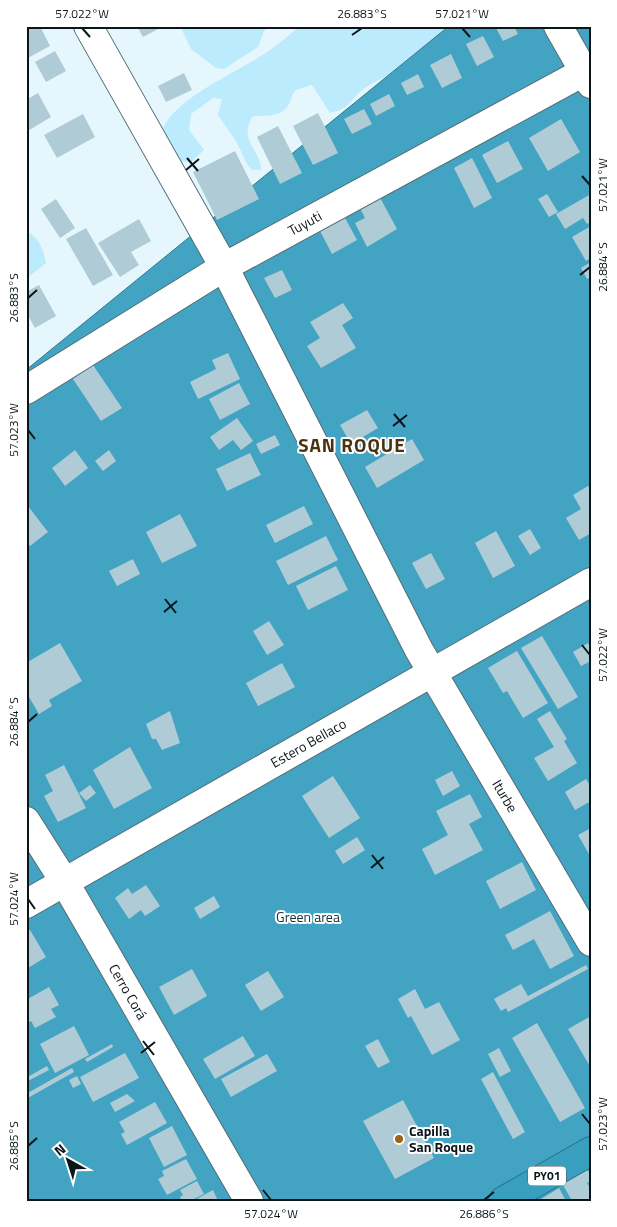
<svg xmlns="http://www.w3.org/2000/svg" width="617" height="1227" viewBox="0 0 617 1227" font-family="'Titillium Web',sans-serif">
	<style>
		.green { fill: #bbebfc }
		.water { fill: #42a4c2; stroke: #327990 }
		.building { fill: #afccd6 }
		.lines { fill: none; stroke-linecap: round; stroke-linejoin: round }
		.minor-casing { stroke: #526d77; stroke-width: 30 }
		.highway-casing { stroke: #296f85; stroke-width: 30 }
		.minor { stroke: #fff; stroke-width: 28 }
		.highway { stroke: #399fbe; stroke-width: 28 }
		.ticks { fill: none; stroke: #0b161a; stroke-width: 2 }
		.poi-dot { fill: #99661b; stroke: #fff; stroke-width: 2 }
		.labels { text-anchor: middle; stroke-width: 4; stroke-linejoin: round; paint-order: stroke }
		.shield { fill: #fff; stroke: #545c5f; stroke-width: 1 }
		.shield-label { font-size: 12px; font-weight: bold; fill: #0b161a }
		.street-label { font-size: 14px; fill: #0b161a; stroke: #fff }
		.park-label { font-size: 14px; fill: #182e36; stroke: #fff }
		.poi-label { font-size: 14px; font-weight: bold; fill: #0b161a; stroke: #fff; text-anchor: start }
		.district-label { font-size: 19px; font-weight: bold; letter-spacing: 1px; fill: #4a320f; stroke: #fff }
		.neatline { fill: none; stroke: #0b161a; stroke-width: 2 }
		.ticks-label { font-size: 12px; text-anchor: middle; fill: #0b161a }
	</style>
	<rect width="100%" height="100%" fill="#e5f7fd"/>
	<!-- green -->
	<path class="green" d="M180,26h90l-6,5 -6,16 -34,22 -8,-1 -25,-19z
		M300,26h164l-57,33c-8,16 -29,19 -42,29 -16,11 -11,19 -35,25l-18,-28 -16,5c-5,5 -4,8 -7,14 -8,15 -24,10 -37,13 -14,24 10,35 9,53h-9l-5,-6 -11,-23 -18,-26 4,-16 -9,-1 -22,16 -2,16 15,20 -12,11 -17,1 -14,-28c9,-35 80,-63 109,-84 10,-7 20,-16 30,-24z
		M26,231c14,7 17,18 20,32l-20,16z"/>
	<!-- water -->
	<path class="water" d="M449,26h142v1175h-565v-831z"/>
	<!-- building -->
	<path class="building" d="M26,26h14l10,20 -24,13z
		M137,26h22l1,2 -17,9z
		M495,26h19l4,8 -15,7z
		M483,36l11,21 -17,9 -11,-22z
		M55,51l11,20 -20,11 -11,-20z
		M451,54l11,24 -20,10 -12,-23z
		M184,73l8,17 -26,12 -8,-16z
		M418,74l6,13 -17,8 -6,-12z
		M38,93l13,24 -25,15v-32z
		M389,94l6,12 -19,10 -6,-12z
		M364,109l8,15 -20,10 -8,-15z
		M318,113l20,40 -25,12 -20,-39z
		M83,114l12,23 -38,21 -13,-23z
		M561,119l19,33 -32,19 -19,-33z
		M278,126l24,47 -22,11 -23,-47z
		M508,141l15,28 -26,14 -15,-28z
		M235,151l24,48 -42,21 -24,-48z
		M472,158l20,40 -18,10 -20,-40z
		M378,194l19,35 -30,18 -12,-24 10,-5 -7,-14z
		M547,194l11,18 -9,5 -11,-18z
		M591,194v28l-4,2 -4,-6 -18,11 -9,-15z
		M56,199l19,29 -15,10 -19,-29z
		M344,216l13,24 -25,14 -13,-25z
		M139,219l12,22 -20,11 8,13 -19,12 -22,-34z
		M591,226v32l-5,3 -14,-24z
		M86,228l27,47 -20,11 -27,-47z
		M591,262v15l-4,2 -6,-11z
		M282,270l10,20 -17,8 -11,-20z
		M39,285l17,31 -21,12 -9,-16v-20z
		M343,303l10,15 -11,7 14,23 -35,20 -14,-22 13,-8 -10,-16z
		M228,353l12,26 -42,20 -8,-17 26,-13 -4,-9z
		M93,365l29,43 -21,13 -28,-42z
		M239,383l11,21 -30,16 -11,-21z
		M367,410l11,18 -27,16 -11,-19z
		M237,418l16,23 -12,9 -8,-10 -14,10 -9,-13z
		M275,435l5,10 -19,9 -5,-10z
		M412,439l12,21 -47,28 -12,-21z
		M75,450l13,18 -23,18 -13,-18z
		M109,450l7,11 -13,10 -8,-10z
		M250,453l11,22 -34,16 -11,-22z
		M588,486l3,4v43l-12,7 -13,-22 15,-9 -8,-14z
		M28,506l20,26 -18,14 -4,-5v-33z
		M304,506l9,18 -38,19 -9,-18z
		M180,514l17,32 -35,17 -16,-31z
		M530,529l11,19 -11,7 -12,-19z
		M496,531l19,35 -22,12 -18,-35z
		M326,536l12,24 -50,25 -12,-24z
		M431,553l14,26 -19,10 -14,-26z
		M133,559l7,15 -23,12 -8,-15z
		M336,566l12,24 -40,20 -12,-24z
		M269,621l15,24 -17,10 -14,-24z
		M542,636l36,61 -20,12 -37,-61z
		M60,643l22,38 -33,19 3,6 -13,8 -13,-22v-29z
		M588,643l3,5v13l-10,5 -8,-14z
		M517,651l31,52 -25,15 -16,-27 -4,2 -15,-25z
		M282,663l13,24 -37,19 -12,-23z
		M170,711l10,32 -18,7 -6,-11h-4l-6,-15z
		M550,711l17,28 -3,2 13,22 -29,18 -14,-23 20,-11 -17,-28z
		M130,747l22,41 -38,21 -21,-39z
		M64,765l22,43 -28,14 -14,-26 9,-5 -8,-16z
		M452,771l8,15 -17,10 -8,-16z
		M333,776l27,42 -31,20 -27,-42z
		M586,779l5,8v14l-16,9 -10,-18z
		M90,785l6,8 -10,8 -7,-8z
		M470,794l12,23 -13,7 14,26 -48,25 -13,-26 26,-14 -12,-24z
		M591,828v25l-2,1 -11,-19z
		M357,837l8,13 -22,14 -8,-13z
		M522,862l14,28 -36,19 -14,-28z
		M146,885l14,21 -15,10 -4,-6 -12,9 -14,-21 13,-10 4,6z
		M214,896l6,11 -20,12 -6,-11z
		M550,911l24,45 -24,13 -16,-30 -21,11 -8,-15z
		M30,930l16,27 -18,11 -2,-36z
		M586,965l2,4 -80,43 -2,-4 -5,3 -7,-12 27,-15 7,12z
		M192,969l15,27 -33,19 -15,-28z
		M268,971l16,26 -23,14 -16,-26z
		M49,987l10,18 -8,4 5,8 -21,11 -4,-7 -5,3v-24z
		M415,989l10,20 14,-7 21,38 -28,15 -21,-39 -3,2 -10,-19z
		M591,1016v52l-23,-39z
		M537,1023l48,85 -25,14 -48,-84z
		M74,1026l15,29 -34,18 -15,-29z
		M243,1036l12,20 -40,23 -12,-20z
		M378,1039l12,23 -12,6 -13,-22z
		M112,1044l1,3 -26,15 -2,-3z
		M499,1048l12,23 -11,6 -12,-23z
		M125,1053l14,25 -46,24 -13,-25z
		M267,1054l10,17 -46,26 -10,-18z
		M47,1066l2,4 -23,12v-4z
		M72,1068l2,4 -48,27v-5z
		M493,1072l32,60 -12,7 -32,-60z
		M77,1076l4,8 -8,4 -4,-8z
		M127,1094l8,7 -20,11 -5,-9z
		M403,1100l31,58 -39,21 -32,-58z
		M155,1102l12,21 -40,22 -6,-11 4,-2 -6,-10z
		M172,1126l15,29 -23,12 -15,-29z
		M186,1159l11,20 -30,16 -9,-16 6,-3 -2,-5z
		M587,1169l4,7v5l-4,2 4,7v11h-19l-10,-18z
		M197,1181l7,13 -14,7h-8l-2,-4 3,-2 -3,-5z
		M559,1188l7,13h-28z
		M213,1190l5,11h-25z"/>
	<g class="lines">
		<!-- minor casing -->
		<g class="minor-casing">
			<g id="minor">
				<path id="s1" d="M88,26l136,241 195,383 172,292"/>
				<path d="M558,26l33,58"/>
				<path id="s2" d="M26,390l198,-123 367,-199"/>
				<path id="s3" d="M26,821l38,60 185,320"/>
				<path id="s4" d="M26,904l565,-322"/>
			</g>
		</g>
		<!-- highway casing -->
		<g class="highway-casing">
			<path id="highway" d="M503,1201l88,-50"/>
		</g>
		<!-- minor -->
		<use href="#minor" class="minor"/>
		<!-- highway -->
		<use href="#highway" class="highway"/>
	</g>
	<!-- ticks -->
	<path class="ticks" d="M82,28l8,9M462,28l8,9M352,35l10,-7M187,158l11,13M186,170l13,-11M582,176l8,9M580,275l10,-8M28,298l9,-8M394,414l11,13M393,426l14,-11M28,430l7,9M165,599l11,14M164,612l13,-11M582,645l8,10M28,722l9,-8M372,855l11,14M371,868l13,-11M28,899l7,10M143,1041l11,14M141,1053l14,-11M582,1114l8,10M28,1146l9,-8M263,1190l8,10M484,1200l10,-8"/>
	<!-- markers -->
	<circle class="poi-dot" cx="399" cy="1139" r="5"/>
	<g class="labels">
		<!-- shield labels -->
		<rect class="shield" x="528" y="1166.5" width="38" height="19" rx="4"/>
		<g class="shield-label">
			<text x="547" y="1180">PY01</text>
		</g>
		<!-- street labels -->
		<g class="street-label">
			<text dy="5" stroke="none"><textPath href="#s2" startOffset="325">Tuyuti</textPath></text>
			<text dy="5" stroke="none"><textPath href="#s4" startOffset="325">Estero Bellaco</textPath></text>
			<text dy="5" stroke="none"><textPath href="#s1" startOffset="876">Iturbe</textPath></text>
			<text dy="5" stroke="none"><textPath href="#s3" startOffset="199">Cerro Corá</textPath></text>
		</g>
		<!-- park labels -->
		<g class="park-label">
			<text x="308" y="922">Green area</text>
		</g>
		<!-- poi labels -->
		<g class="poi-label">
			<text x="409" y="1136">Capilla<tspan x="409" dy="16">San Roque</tspan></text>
		</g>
		<!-- district labels -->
		<g class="district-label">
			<text x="352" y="452">SAN ROQUE</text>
		</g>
	</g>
	<!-- border -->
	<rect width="617" height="1227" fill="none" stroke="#ffffff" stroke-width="55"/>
	<!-- north arrow -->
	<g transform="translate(68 1160) rotate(321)" stroke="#ffffff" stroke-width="4" paint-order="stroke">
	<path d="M0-4L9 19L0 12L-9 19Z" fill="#0b161a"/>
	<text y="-8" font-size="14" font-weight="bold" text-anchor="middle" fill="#0b161a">N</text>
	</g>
	<rect x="28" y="28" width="562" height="1172" class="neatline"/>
	<g class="ticks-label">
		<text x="82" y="18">57.022°W</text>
		<text x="362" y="18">26.883°S</text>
		<text x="462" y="18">57.021°W</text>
		<text transform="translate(603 185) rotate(-90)" y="4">57.021°W</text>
		<text transform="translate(603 267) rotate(-90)" y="4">26.884°S</text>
		<text transform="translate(14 298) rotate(-90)" y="4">26.883°S</text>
		<text transform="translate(14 430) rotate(-90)" y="4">57.023°W</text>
		<text transform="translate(603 655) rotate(-90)" y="4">57.022°W</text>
		<text transform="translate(14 722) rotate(-90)" y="4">26.884°S</text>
		<text transform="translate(14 899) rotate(-90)" y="4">57.024°W</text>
		<text transform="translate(603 1124) rotate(-90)" y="4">57.023°W</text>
		<text transform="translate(14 1146) rotate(-90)" y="4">26.885°S</text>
		<text x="271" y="1218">57.024°W</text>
		<text x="484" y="1218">26.886°S</text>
	</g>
</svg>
